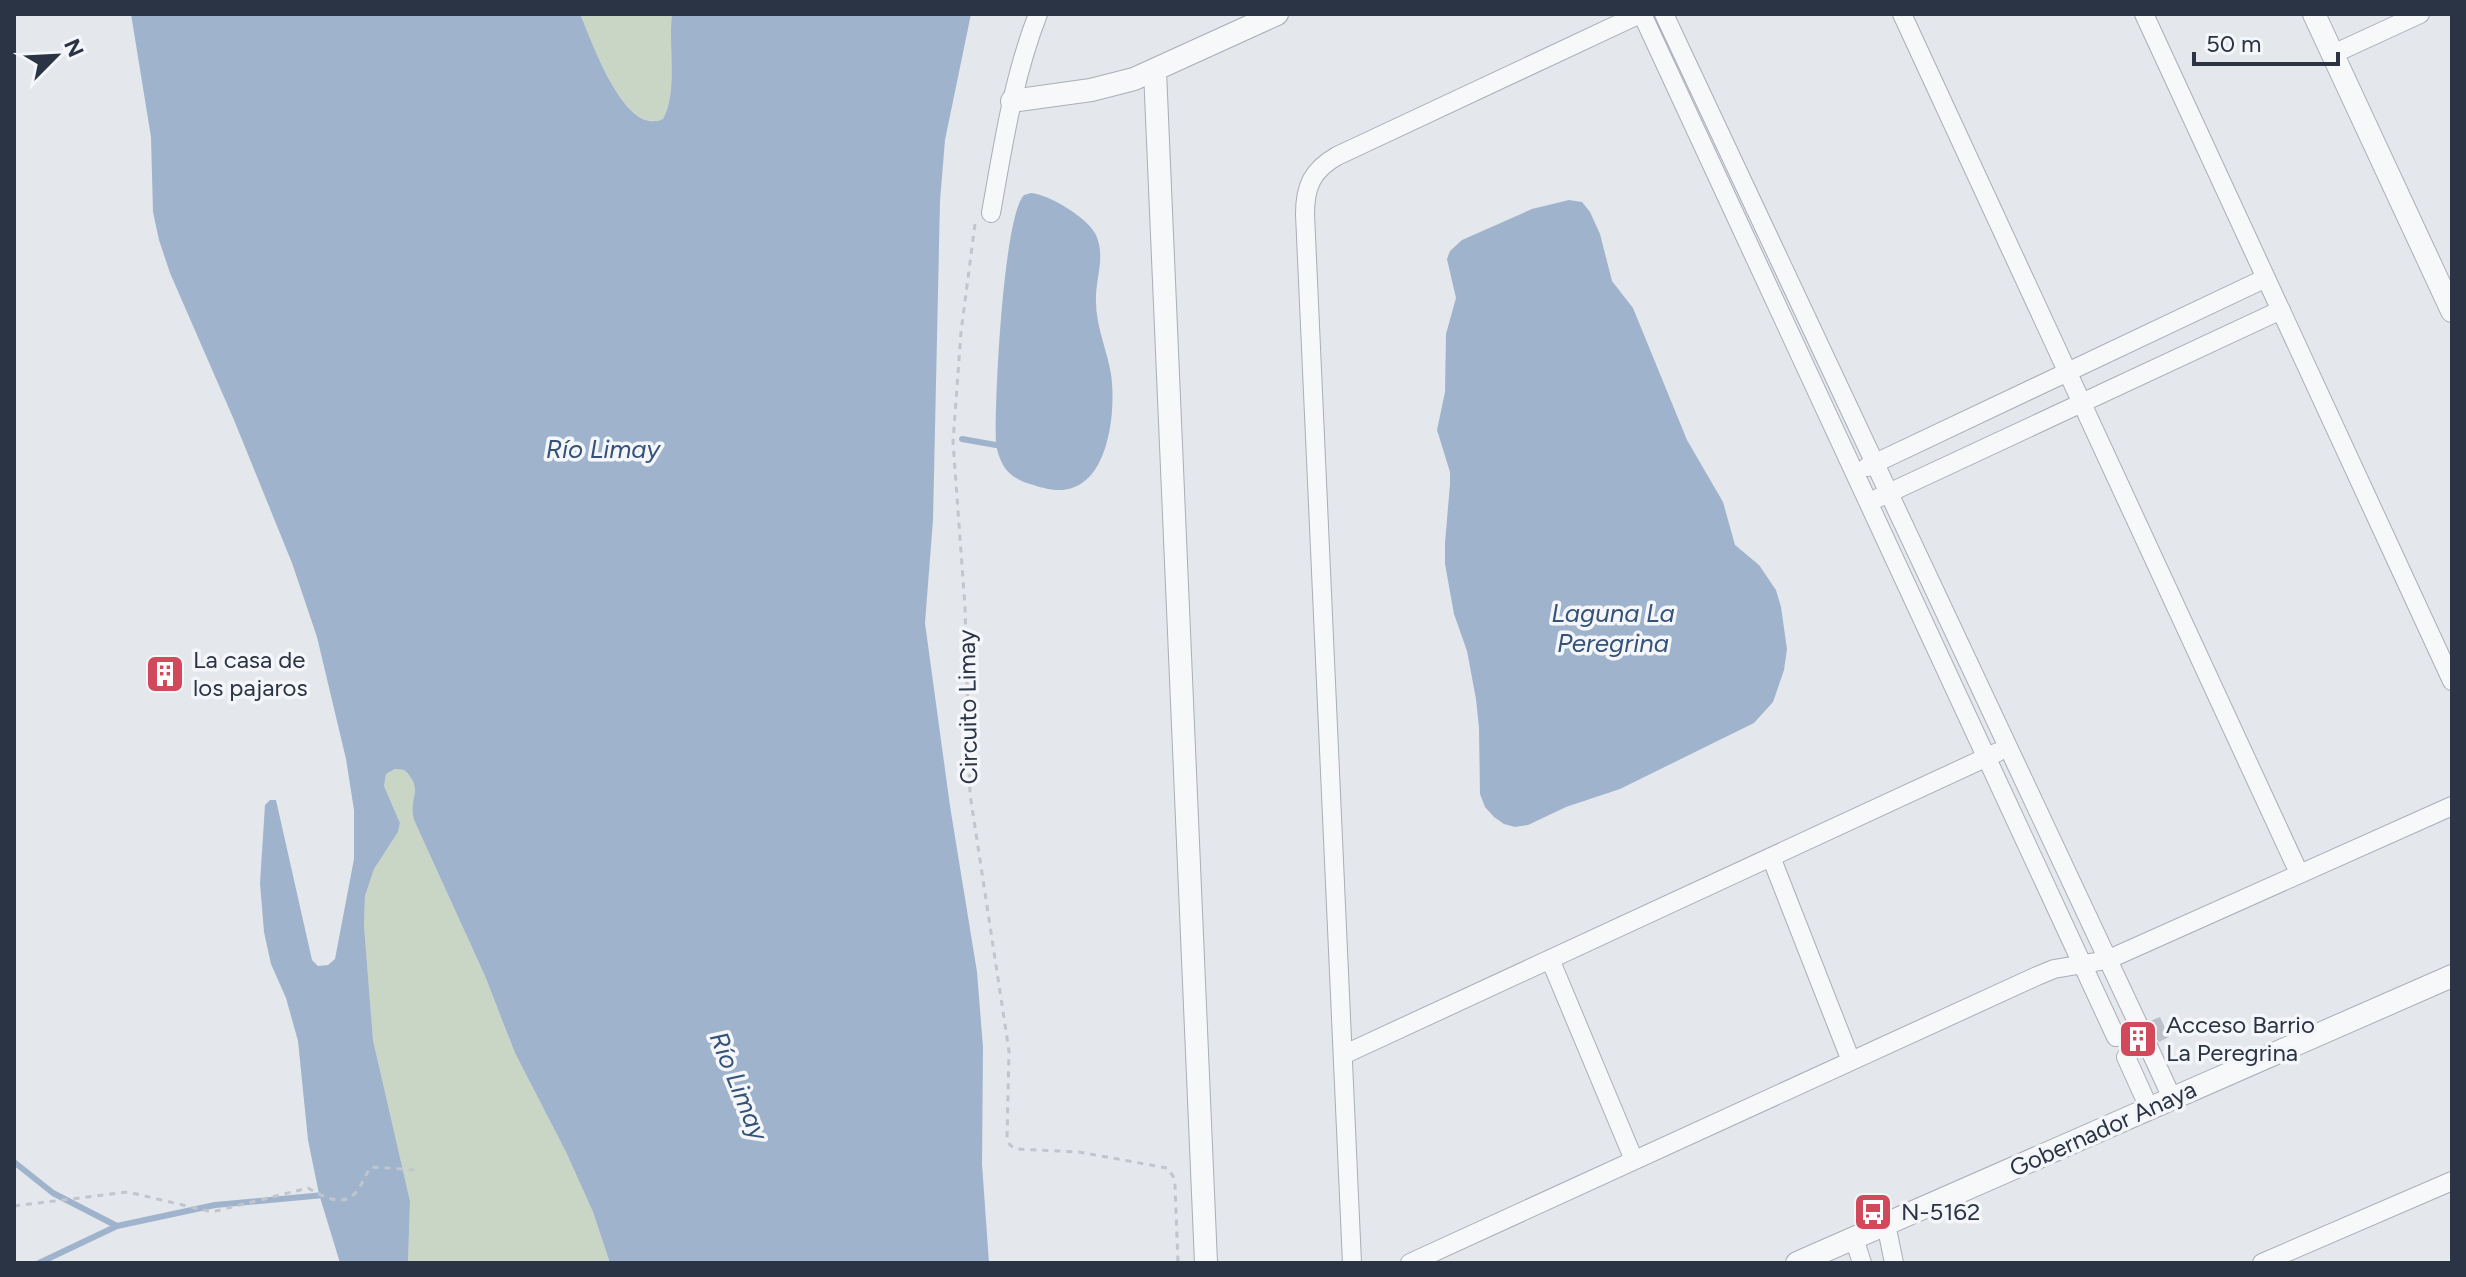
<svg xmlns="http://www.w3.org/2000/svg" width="2466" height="1277" viewBox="0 0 2466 1277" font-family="Figtree,sans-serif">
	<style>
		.green { fill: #c9d6c5 }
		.water { fill: #9fb4cc }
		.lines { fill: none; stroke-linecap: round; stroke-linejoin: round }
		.stream { stroke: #9fb4cc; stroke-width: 6 }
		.building { fill: #bbc0ca }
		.minor-casing { stroke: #a9aeb7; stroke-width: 20 }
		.tertiary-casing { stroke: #a9aeb7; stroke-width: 24 }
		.path { stroke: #c2c5cb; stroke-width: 3; stroke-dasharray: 6 6; stroke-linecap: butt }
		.minor { stroke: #f7f8fa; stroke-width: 18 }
		.tertiary { stroke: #f7f8fa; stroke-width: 22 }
		.labels { text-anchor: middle; stroke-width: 7; stroke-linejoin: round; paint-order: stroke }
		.poi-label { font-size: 24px; fill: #2b3445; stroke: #f4f6f9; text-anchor: start }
		.street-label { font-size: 24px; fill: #2b3445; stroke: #f4f6f9 }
		.water-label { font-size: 26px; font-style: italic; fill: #34527a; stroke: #f4f6f9 }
	</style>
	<rect width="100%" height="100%" fill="#e4e7ec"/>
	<!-- green -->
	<path class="green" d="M580,14h92c-4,31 6,78 -9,105 -39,17 -71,-78 -83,-105z
		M395,769l9,1 11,12 -1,38 71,156 30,77 51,99 27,60 17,51h-202l2,-62 -37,-161 -9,-115 1,-29 9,-27 24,-37 2,-9 -16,-37 2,-12z"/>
	<!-- water -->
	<path class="water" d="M131,14h449c12,27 44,123 83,105 15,-27 5,-74 9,-105h299l-26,126 -5,61 -7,319 -8,103 25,183 27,166 6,75 -1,117 7,99h-379l-17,-51 -27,-60 -51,-99 -30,-77 -71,-156c-6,-23 11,-31 -10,-50l-9,-1 -9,5 -2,12 16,37 -2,9 -24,37 -9,27 -1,29 9,115 37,161 -2,62h-68l-21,-69 -11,-54 -10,-99 -12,-43 -15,-34 -7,-32 -4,-49 5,-78 5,-5h6l36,160 6,6 10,-1 7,-6 19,-100v-49l-8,-51 -29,-122 -25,-74 -58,-143 -64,-147 -11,-33 -6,-28 -2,-75z
		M1031,193c18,1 58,26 65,42 10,23 -1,44 0,67 0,24 11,48 15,72 5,34 -1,102 -39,114 -14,5 -29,0 -42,-4 -22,-7 -29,-17 -34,-39 -2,-38 7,-228 28,-250z
		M1569,200l13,2 8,10 10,22 12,47 21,27 54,132 36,62 12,43 24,20 17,25 5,17 6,42 -3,21 -11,32 -19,21 -134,66 -54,18 -38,18 -13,2 -11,-3 -10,-7 -9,-10 -5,-13 -1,-66 -3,-29 -9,-48 -13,-37 -9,-50v-21l5,-59v-12l-13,-42 8,-38 1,-58 10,-36 -9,-39 3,-8 12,-11 70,-31z"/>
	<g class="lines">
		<!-- stream -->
		<path class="stream" d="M962,439l34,6
			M14,1162l39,31 64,33
			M39,1263l78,-37 98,-21 109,-10"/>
	</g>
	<!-- building -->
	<path class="building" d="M172,659l4,27 -19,3 -4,-28z
		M2160,1017l9,20 -10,5 -5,-6 -7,-2 4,-6 -1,-7z"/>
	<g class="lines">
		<!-- minor casing -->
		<g class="minor-casing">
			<path id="minor" d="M1642,14l474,1023
				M1664,14l475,1012
				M1902,14l397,859
				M2144,14l308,667
				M2333,54l87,-40
				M991,213c12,-67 22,-135 47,-199
				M1867,467l399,-189
				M1878,498l403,-188
				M1771,857l80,204
				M1550,959l84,201
				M2148,1046l24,52
				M1343,1055l655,-303
				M2126,1057l23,51
				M1886,1224l8,39
				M1854,1238l8,25
				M1352,1263l-47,-1049c0,-27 7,-44 32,-58l303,-142
				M1410,1263l627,-287 17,-7 53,-9 345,-154
				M2262,1263l190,-82"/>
		</g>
		<!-- tertiary casing -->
		<g class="tertiary-casing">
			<path id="tertiary" d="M2314,14l138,297
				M1155,71l51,1192
				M1012,101l79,-11 43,-11 143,-65
				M1797,1263l655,-287"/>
		</g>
		<!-- path -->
		<path class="path" d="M975,224l-14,108 -8,110 12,165 5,187 39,257 -2,88 3,6 6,4 63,3 88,16 6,8 2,9 3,78
			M14,1206l114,-14 84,20 96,-24c15,8 35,21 49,3 6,-8 8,-16 14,-24l47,3"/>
		<!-- minor -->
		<use href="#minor" class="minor"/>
		<!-- tertiary -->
		<use href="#tertiary" class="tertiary"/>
	</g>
	<!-- icons -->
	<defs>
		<g id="building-square" transform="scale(2)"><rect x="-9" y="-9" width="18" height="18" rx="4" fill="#d1495b" stroke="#f4f6f9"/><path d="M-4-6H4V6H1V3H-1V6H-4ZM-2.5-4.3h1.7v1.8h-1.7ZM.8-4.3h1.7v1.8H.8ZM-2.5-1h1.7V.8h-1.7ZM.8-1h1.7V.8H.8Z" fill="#fff"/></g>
		<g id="bus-square" transform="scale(2)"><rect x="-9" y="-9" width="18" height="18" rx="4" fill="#d1495b" stroke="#f4f6f9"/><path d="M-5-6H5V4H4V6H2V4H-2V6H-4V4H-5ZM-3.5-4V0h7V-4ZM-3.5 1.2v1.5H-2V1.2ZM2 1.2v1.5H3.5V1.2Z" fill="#fff"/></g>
	</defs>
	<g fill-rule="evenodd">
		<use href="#building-square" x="165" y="674"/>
		<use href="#building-square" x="2138" y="1039"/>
		<use href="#bus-square" x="1873" y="1212"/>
	</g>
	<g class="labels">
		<!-- poi labels -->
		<g class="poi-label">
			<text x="193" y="668">La casa de<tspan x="193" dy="28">los pajaros</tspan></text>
			<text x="2166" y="1033">Acceso Barrio<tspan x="2166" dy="28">La Peregrina</tspan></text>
			<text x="1901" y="1220">N-5162</text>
		</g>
		<!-- street labels -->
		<g class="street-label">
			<text transform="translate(968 707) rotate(-91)" y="8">Circuito Limay</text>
			<text transform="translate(2103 1129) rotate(-24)" y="8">Gobernador Anaya</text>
		</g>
		<!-- water labels -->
		<g class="water-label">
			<text x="603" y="458">Río Limay</text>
			<text x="1613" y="622">Laguna La<tspan x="1613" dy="30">Peregrina</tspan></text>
			<text transform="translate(739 1086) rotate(68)" y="9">Río Limay</text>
		</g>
	</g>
	<!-- border -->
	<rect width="2466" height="1277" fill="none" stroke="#2b3445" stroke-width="32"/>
	<!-- north arrow -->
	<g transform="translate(56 56) rotate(66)" stroke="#f4f6f9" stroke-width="6" paint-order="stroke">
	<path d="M0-6L14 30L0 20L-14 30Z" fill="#2b3445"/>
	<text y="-12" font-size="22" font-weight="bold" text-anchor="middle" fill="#2b3445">N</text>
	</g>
	<!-- scale -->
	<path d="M2194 52v12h144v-12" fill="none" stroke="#2b3445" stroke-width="4"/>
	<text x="2206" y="52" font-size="24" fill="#2b3445" stroke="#f4f6f9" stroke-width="6" paint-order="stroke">50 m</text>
</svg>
